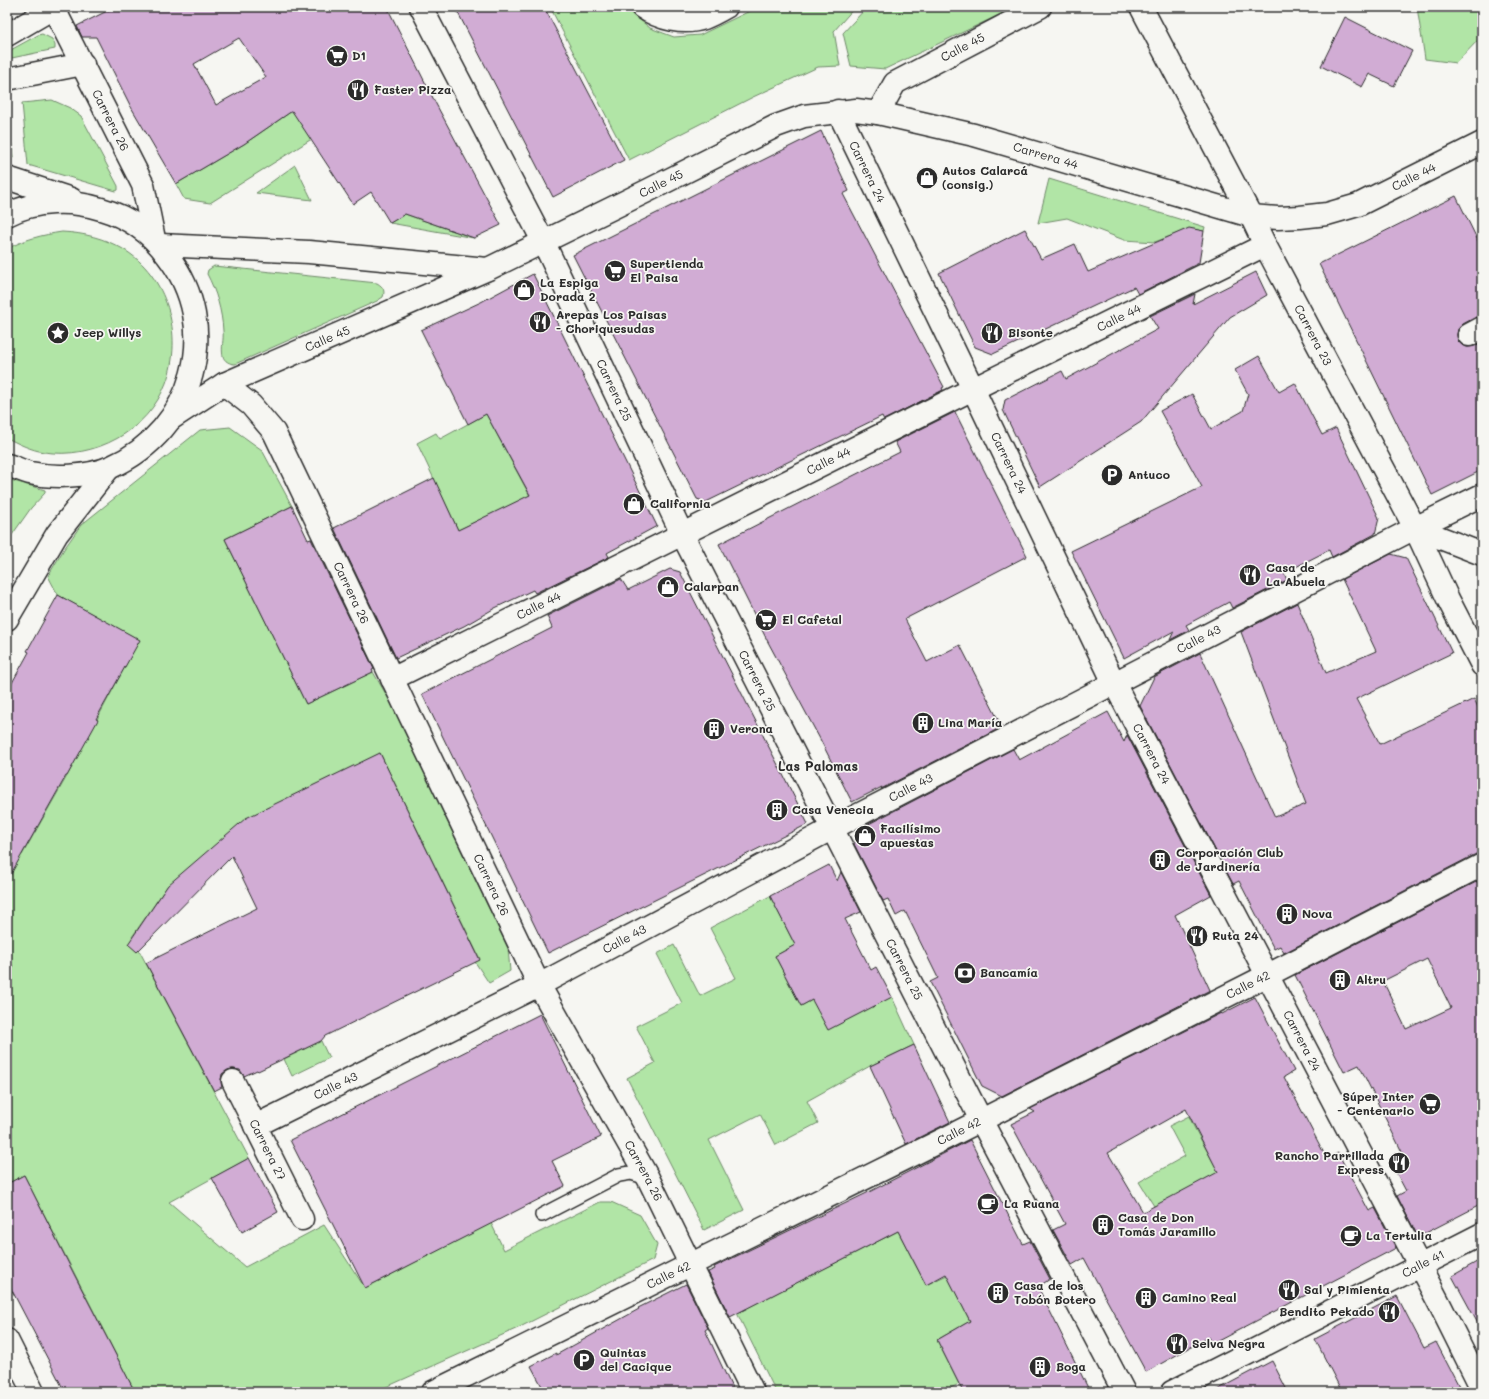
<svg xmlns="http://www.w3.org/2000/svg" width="1489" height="1399" viewBox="0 0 1489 1399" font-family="Mali,sans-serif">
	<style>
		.green { fill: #b1e5a6; stroke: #6e8868 }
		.building { fill: #d1acd4; stroke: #2b2b2b; fill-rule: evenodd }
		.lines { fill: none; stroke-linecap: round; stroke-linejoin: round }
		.lane-casing { stroke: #2b2b2b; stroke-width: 16 }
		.street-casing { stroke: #2b2b2b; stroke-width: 25 }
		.secondary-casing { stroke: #2b2b2b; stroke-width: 25 }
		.primary-casing { stroke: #2b2b2b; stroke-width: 25 }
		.highway-casing { stroke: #2b2b2b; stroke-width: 25 }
		.lane { stroke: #f6f6f2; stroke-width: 13 }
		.street { stroke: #f6f6f2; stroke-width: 22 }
		.secondary { stroke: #f6f6f2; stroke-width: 22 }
		.primary { stroke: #f6f6f2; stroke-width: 22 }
		.highway { stroke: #f6f6f2; stroke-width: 22 }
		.labels { text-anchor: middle; stroke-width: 3.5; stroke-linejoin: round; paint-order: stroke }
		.street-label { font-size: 12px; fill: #2b2b2b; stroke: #f6f6f2 }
		.poi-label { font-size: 12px; font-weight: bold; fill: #2b2b2b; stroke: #f6f6f2; text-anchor: start }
		.neighbourhood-label { font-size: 13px; font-weight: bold; fill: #2b2b2b; stroke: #f6f6f2 }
	</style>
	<rect width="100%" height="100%" fill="#f6f6f2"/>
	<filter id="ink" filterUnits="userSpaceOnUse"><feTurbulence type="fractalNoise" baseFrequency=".025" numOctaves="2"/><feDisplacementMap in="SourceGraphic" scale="8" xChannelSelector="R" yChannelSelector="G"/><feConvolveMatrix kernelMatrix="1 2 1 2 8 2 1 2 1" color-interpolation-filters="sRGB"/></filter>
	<g filter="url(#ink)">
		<!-- green -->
		<path class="green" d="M550,7h74l26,21 24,9 26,-2 58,-28h97l-21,24 6,35 -22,1 -65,30 -124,63z
			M867,7h149l-131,62 -34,-3 -8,-33z
			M1417,7h65v29l-26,27 -31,-4z
			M42,34l10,5 3,6v4l-48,10v-7l31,-17z
			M52,100l18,8 11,8 37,70v4l-2,1 -88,-26 -6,-62z
			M7,106h1l5,52 -6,-1z
			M298,107l20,28 -108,68 -26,-4 -8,-15 68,-40z
			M295,165l17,35 -56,-7z
			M1049,179l156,48 -1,4 -15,-2 -34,13 -31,-2 -57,-22 -29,5z
			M405,214l69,24 -84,-15z
			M62,232c22,1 42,6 61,17 44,26 61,86 43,134 -18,48 -72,77 -122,69 -13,-2 -25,-8 -37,-14v-189c18,-10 35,-14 55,-17z
			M214,266l163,17c7,4 8,8 6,14l-6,4 -142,63c-5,0 -11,-3 -12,-8 -2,-8 1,-17 0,-25 -1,-20 -7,-40 -16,-57l1,-4z
			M486,414l44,82 -72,34 -41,-87 19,-10 4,6z
			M230,427l32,23 30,56 -67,33 81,165 67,-32 17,29 118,247 2,23 -21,12 -14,-21 5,-3 -100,-206 -212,132 -36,52 117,221 -80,44 76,65 79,-42 41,63 126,-65 13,27 96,-48h11l29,13 17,30 -4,15 -135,68 -143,64h-240l-111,-217 -17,9v-210l7,-7 -7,-7v-113l15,8 45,-79 72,-136 -81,-45 -10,-19 16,-27 17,-24 119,-95z
			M7,479l38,11v3l-14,15 -24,34z
			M770,896l25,49 -20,11 26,50 11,-6 80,-3 22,48 -44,21 -63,35 11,22 -42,22 -16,-31 -51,26 35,70 -40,20 -77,-152 28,-15 -19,-37 46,-23 -25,-49 17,-9 26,51 36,-18 -26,-50z
			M321,1041l8,17 -37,18 -8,-17z
			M1189,1116l5,11 43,79h-83l-15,-24 46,-26 -16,-30z
			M898,1231l28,54 21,-10 23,46 -33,19 22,44 -17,8h-166l-39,-79z"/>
		<!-- building -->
		<path class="building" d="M115,7h272l49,97 65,121 -27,13 -69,-24 -15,9 -19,-31 -18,12 -61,-93 -48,33 -68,40 -45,-77 -35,-70h-14l-5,-11zM239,38l27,39 -50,28 -22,-41z
			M455,7h89l80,153 -71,37z
			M1345,17l67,34 -18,35 -25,-12 -7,13 -41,-21z
			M821,131l28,60 -6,3 101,193 -2,1 1,2 -59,30 -2,-4 -176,86 -9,-3 -124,-244z
			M1456,196l26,53v67l-6,1 -13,7 -5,5 -1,6 1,6 5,5 5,1 7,-1 7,-4v128l-50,25 -113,-231z
			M1189,228l15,3 -5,32 -61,31 -4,-7 -141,67 -18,-7 -36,-74 86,-44 16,30 34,-15 13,28z
			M1256,272l11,23 -37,22 -89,105 -101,65 -37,-77 2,-10 57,-29 4,8 92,-50 -8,-13 45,-22 -2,10z
			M533,274l124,252 -50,27 2,4 -74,36 -2,-3 -38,18 -31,18 -68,32 -62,-130 100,-50 24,52 72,-35 -44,-81 -18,10 -47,-94 60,-28z
			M1259,356l20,36 16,-9 27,52 14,-7 43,90 -4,16 -43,23 -3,-7 -45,23 3,7 -55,28 -3,-6 -43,23 3,5 -19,10 4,-9 -50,27 -53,-107 131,-64 -42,-76 32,-17 19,35 32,-18 5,-17 -13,-24z
			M955,412l72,144 -122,63 22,43 33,-17 42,82 -121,62 1,-2 -30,15 -32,-63 -52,-97 -49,-98 181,-92 -5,-10z
			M292,506l16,34 3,-1 63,130 -2,1 1,2 -67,32 -81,-165z
			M1391,554l15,4 46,95 -96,46 24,45 94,-45 8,16v138l-6,1 -192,99 -4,-7 -6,3 -35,-68 -6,3 -93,-178 14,-29 46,-24 75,164 31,-13 -65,-172 56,-29 29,70 50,-22 -34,-72z
			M670,569l10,3 128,252 -260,129 -126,-259 130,-66 -5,-12 74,-37 7,11z
			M58,595l82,45 -44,79 2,1 -31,56h-1l-59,105v-189l22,-40 -2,-1z
			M1108,712l16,30 3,-7 84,160 -36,20 35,75 -208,106 -20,-10 -52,-104 8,-4 -33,-67 -9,5 -8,-17 -5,2 -29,-57 9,-17 150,-78 6,11z
			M380,753l100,207 -155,76 -4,5 -63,30 -1,-1 -13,6 -4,-6 -7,-1 -5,1 -6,4 -1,7 1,6 -8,4 -68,-128 111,-55 -25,-52 -95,96 -9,-8 40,-59 78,-67z
			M829,865l8,16 4,-9 20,40 -16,7 26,51 5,-3 16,30 -64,33 -16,-30 -11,6 -26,-50 20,-11 -25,-49z
			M1482,879v325l-64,33 -21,-41 9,-5 -16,-30 13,-7 -44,-89 -15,7 -49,-97zM1427,959l24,49 -45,21 -23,-48z
			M1255,997l39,74 -10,6 43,82 11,-6 31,58 6,-3 21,40 -184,96 -3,-7 -63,35 -62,-114 -12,7 -19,-35 12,-6 -54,-100 24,-12 -5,-3 191,-96 1,1zM1186,1109l32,63 -75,40 -35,-59z
			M540,1014l61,123 -49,24 13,25 -200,102 -75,-148z
			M914,1045l36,77 -44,22 -36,-78z
			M970,1140l53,104 7,-3 20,38 -12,8 52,105h-127l-26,-52 33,-19 -24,-47 -20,11 -28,-54 -168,86 -22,-45 7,-3 -1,-2 157,-76z
			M249,1158l29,54 -36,20 -30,-54z
			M24,1175l51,101 60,116h-70l-37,-71 -21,-40v-97z
			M1482,1259v72l-30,-55z
			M686,1284l22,44 -3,2 29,62h-189l-14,-26 25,-13v2l83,-46 -1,-1z
			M1397,1296l27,52 12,-6 26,50h-120l-27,-53z
			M1272,1361l16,31h-75z"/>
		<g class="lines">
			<!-- lane casing -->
			<g class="lane-casing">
				<path id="lane" d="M542,1215l77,-40 12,-2 17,5"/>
			</g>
			<!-- street casing -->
			<g class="street-casing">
				<g id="street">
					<path d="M642,7c17,12 42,18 62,11 8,-3 15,-7 22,-11"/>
					<path d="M1141,7l110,209"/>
					<path d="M7,35l48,-28"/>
					<path d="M7,79l76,-15"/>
					<path id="s1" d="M878,113l17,-30 145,-76"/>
					<path id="s2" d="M1265,245l150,283 33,71 34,66"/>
					<path d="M1469,335l13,-7"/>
					<path id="s3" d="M224,384l27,21 23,27 265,553 109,193 105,214"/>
					<path d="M1415,528l67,26"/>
					<path id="s4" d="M392,679l581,-290 -135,-278"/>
					<path id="s5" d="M233,1081l69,138"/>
					<path id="s6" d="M255,1126l284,-141 294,-157 582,-300 67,-33"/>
					<path d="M7,1340l26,52"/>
					<path id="s7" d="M433,1392l513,-254 320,-162 216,-111"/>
				</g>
			</g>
			<!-- secondary casing -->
			<g class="secondary-casing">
				<g id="secondary">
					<path id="s8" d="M53,7l90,178 11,54"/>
					<path id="s9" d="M421,7l122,234 139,293 299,586 143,272"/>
					<path id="s10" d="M1251,216l14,29 -292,144 141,294 324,618 44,88"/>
					<path id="s11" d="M1172,1392l310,-158"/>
				</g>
			</g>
			<!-- primary casing -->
			<g class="primary-casing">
				<path id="primary" d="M7,619l50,-85 52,-66"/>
			</g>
			<!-- highway casing -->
			<g class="highway-casing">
				<g id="highway">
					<path d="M7,178l64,21"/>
					<path d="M7,215c28,-15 65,-15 94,-6 27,8 50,24 66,46 57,73 27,175 -56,212 -23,10 -57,11 -81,6 -8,-2 -15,-6 -23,-8"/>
					<path d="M160,245l149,7 178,17"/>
					<path id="s12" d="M172,418l52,-34 264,-115 159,-78 129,-65 28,-10 52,-6 22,3 96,22 277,81 27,2 22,-1 27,-3 31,-9 124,-62"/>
				</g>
			</g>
			<!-- lane -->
			<use href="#lane" class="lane"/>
			<!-- street -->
			<use href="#street" class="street"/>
			<!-- secondary -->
			<use href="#secondary" class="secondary"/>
			<!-- primary -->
			<use href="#primary" class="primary"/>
			<!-- highway -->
			<use href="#highway" class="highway"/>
		</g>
	</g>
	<!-- icons -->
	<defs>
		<g id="supermarket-disc" transform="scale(1.15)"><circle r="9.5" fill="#2b2b2b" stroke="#f6f6f2"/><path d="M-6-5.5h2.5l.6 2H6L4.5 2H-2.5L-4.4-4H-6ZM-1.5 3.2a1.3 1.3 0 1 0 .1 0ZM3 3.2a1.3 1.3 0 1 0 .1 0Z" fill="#fff"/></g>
		<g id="restaurant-disc" transform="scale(1.15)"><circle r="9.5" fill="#2b2b2b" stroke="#f6f6f2"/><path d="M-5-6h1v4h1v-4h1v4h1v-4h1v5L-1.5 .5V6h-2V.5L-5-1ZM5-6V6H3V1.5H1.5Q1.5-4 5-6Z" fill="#fff"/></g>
		<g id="shop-disc" transform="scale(1.15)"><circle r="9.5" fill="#2b2b2b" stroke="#f6f6f2"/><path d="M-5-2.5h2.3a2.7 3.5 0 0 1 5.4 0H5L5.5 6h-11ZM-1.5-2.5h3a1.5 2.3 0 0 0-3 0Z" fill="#fff"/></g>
		<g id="sight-disc" transform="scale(1.15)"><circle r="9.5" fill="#2b2b2b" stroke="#f6f6f2"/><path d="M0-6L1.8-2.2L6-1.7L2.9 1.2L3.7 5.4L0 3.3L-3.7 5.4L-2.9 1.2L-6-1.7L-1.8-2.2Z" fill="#fff"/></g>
		<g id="parking-disc" transform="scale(1.15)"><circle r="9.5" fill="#2b2b2b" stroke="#f6f6f2"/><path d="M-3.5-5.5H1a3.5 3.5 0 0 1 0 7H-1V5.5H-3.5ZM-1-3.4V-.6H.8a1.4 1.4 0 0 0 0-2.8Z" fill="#fff"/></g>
		<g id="building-disc" transform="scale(1.15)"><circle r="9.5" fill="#2b2b2b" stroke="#f6f6f2"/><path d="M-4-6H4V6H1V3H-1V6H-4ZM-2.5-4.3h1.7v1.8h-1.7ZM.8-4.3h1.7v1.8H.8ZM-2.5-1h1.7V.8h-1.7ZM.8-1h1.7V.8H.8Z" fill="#fff"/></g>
		<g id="bank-disc" transform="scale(1.15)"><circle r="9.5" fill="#2b2b2b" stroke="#f6f6f2"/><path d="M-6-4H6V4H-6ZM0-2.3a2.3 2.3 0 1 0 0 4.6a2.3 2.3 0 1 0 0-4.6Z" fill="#fff"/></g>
		<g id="cafe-disc" transform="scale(1.15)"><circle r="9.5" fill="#2b2b2b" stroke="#f6f6f2"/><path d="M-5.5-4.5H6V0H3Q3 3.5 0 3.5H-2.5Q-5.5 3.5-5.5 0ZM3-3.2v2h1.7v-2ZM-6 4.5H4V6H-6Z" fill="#fff"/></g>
	</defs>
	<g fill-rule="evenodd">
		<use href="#supermarket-disc" x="337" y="56"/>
		<use href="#restaurant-disc" x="358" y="90"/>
		<use href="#shop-disc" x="927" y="178"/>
		<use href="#supermarket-disc" x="615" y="271"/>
		<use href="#shop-disc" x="524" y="290"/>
		<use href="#restaurant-disc" x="540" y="322"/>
		<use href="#sight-disc" x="58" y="333"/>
		<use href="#restaurant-disc" x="992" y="333"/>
		<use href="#parking-disc" x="1112" y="475"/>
		<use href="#shop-disc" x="634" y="504"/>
		<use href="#restaurant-disc" x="1250" y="575"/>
		<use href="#shop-disc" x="668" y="587"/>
		<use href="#supermarket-disc" x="766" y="620"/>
		<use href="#building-disc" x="923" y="723"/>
		<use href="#building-disc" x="714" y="729"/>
		<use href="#building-disc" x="777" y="810"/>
		<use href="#shop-disc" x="865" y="836"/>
		<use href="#building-disc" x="1160" y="860"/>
		<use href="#building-disc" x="1287" y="914"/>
		<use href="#restaurant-disc" x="1197" y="936"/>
		<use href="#bank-disc" x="965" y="973"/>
		<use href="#building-disc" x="1340" y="980"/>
		<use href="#supermarket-disc" x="1430" y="1104"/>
		<use href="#restaurant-disc" x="1399" y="1163"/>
		<use href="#cafe-disc" x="988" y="1204"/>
		<use href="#building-disc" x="1103" y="1225"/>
		<use href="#cafe-disc" x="1351" y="1236"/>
		<use href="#restaurant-disc" x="1289" y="1290"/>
		<use href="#building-disc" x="998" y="1293"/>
		<use href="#building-disc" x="1146" y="1298"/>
		<use href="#restaurant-disc" x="1389" y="1312"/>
		<use href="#restaurant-disc" x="1177" y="1344"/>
		<use href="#parking-disc" x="584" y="1360"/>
		<use href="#building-disc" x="1040" y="1367"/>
	</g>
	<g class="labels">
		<!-- street labels -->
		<g class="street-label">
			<text dy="4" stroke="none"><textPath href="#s1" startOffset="111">Calle 45</textPath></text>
			<text dy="4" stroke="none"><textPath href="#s8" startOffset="127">Carrera 26</textPath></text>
			<text dy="4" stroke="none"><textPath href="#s12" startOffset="949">Carrera 44</textPath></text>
			<text transform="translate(867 172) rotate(64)" y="4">Carrera 24</text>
			<text dy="4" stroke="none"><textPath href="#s12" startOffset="1334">Calle 44</textPath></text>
			<text dy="4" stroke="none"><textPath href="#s12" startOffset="543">Calle 45</textPath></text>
			<text transform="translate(1119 318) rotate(-26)" y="4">Calle 44</text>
			<text dy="4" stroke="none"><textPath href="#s2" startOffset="102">Carrera 23</textPath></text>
			<text dy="4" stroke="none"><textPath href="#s12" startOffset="175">Calle 45</textPath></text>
			<text dy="4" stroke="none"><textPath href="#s9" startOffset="429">Carrera 25</textPath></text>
			<text dy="4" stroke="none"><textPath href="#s4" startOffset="488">Calle 44</textPath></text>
			<text dy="4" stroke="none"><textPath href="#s10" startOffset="440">Carrera 24</textPath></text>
			<text dy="4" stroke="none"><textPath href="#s3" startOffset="248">Carrera 26</textPath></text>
			<text dy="4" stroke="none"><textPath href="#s4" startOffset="164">Calle 44</textPath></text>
			<text dy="4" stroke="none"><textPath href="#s6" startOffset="1062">Calle 43</textPath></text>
			<text dy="4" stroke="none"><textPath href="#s9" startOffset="753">Carrera 25</textPath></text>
			<text dy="4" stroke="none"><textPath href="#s10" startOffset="764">Carrera 24</textPath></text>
			<text dy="4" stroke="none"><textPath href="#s6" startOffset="738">Calle 43</textPath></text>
			<text dy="4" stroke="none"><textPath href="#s3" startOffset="572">Carrera 26</textPath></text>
			<text dy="4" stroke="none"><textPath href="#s6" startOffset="414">Calle 43</textPath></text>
			<text dy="4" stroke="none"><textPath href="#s9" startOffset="1077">Carrera 25</textPath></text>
			<text dy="4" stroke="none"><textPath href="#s7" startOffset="911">Calle 42</textPath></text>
			<text dy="4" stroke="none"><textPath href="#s10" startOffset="1088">Carrera 24</textPath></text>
			<text dy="4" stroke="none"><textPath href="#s6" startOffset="90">Calle 43</textPath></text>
			<text dy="4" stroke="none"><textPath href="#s7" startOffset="587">Calle 42</textPath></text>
			<text dy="4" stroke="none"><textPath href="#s5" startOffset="77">Carrera 27</textPath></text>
			<text dy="4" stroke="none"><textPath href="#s3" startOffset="896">Carrera 26</textPath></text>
			<text dy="4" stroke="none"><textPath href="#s11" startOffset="282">Calle 41</textPath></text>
			<text dy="4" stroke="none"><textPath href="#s7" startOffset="263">Calle 42</textPath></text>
		</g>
		<!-- poi labels -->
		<g class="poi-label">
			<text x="352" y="60">D1</text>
			<text x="374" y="94">Faster Pizza</text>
			<text x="942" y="175">Autos Calarcá<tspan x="942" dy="14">(consig.)</tspan></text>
			<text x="630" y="268">Supertienda<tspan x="630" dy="14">El Paisa</tspan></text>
			<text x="540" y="287">La Espiga<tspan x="540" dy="14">Dorada 2</tspan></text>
			<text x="556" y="319">Arepas Los Paisas<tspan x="556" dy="14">- Choriquesudas</tspan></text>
			<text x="74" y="337">Jeep Willys</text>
			<text x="1008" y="337">Bisonte</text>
			<text x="1128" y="479">Antuco</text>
			<text x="650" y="508">California</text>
			<text x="1266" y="572">Casa de<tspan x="1266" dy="14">La Abuela</tspan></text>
			<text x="684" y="591">Calarpan</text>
			<text x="782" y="624">El Cafetal</text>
			<text x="938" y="727">Lina María</text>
			<text x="730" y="733">Verona</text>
			<text x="792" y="814">Casa Venecia</text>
			<text x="880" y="833">Facilísimo<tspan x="880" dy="14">apuestas</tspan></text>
			<text x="1176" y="857">Corporación Club<tspan x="1176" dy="14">de Jardinería</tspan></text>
			<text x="1302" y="918">Nova</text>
			<text x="1212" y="940">Ruta 24</text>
			<text x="980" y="977">Bancamía</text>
			<text x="1356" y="984">Altru</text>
			<text x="1414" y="1101" text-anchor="end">Súper Inter<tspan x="1414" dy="14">- Centenario</tspan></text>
			<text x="1384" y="1160" text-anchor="end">Rancho Parrillada<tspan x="1384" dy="14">Express</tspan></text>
			<text x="1004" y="1208">La Ruana</text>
			<text x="1118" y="1222">Casa de Don<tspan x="1118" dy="14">Tomás Jaramillo</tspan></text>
			<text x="1366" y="1240">La Tertulia</text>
			<text x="1014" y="1290">Casa de los<tspan x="1014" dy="14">Tobón Botero</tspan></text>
			<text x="1304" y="1294">Sal y Pimienta</text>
			<text x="1162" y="1302">Camino Real</text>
			<text x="1374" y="1316" text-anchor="end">Bendito Pekado</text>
			<text x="1192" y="1348">Selva Negra</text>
			<text x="600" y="1357">Quintas<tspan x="600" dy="14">del Cacique</tspan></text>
			<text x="1056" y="1371">Boga</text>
		</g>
		<!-- neighbourhood labels -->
		<g class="neighbourhood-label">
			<text x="818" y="771">Las Palomas</text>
		</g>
	</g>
	<!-- margin -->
	<rect width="1489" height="1399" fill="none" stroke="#f6f6f2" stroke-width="24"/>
	<rect x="12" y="12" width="1465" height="1375" fill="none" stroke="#2b2b2b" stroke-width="1.5" filter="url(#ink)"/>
</svg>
